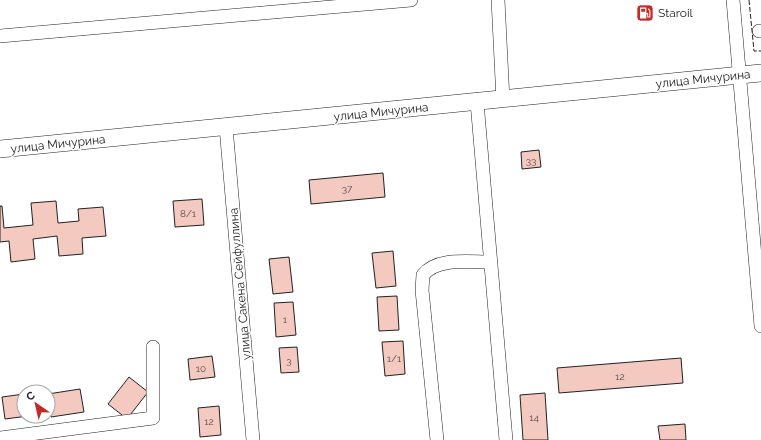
<svg xmlns="http://www.w3.org/2000/svg" width="761" height="440" viewBox="0 0 761 440" font-family="Raleway,sans-serif">
	<style>
		.building { fill: #f3c9c0; stroke: #222 }
		.lines { fill: none; stroke-linecap: round; stroke-linejoin: round }
		.minor-casing { stroke: #222; stroke-width: 14 }
		.major-casing { stroke: #222; stroke-width: 18 }
		.minor { stroke: #fff; stroke-width: 13 }
		.major { stroke: #fff; stroke-width: 17 }
		.fence { stroke: #222; stroke-width: 1; stroke-dasharray: 5 2; stroke-linecap: butt }
		.labels { text-anchor: middle; stroke-width: 3; stroke-linejoin: round; paint-order: stroke }
		.number-label { font-size: 10px; fill: #564c4a }
		.poi-label { font-size: 12px; fill: #222; stroke: #fff; text-anchor: start }
		.street-label { font-size: 12px; fill: #222; stroke: #fff }
	</style>
	<rect width="100%" height="100%" fill="#fff"/>
	<!-- building -->
	<path class="building" d="M539,150l2,17 -19,2 -1,-17z
		M383,173l2,24 -74,7 -2,-24z
		M202,199l2,26 -29,2 -2,-26z
		M56,201l2,22 21,-2 -1,-12 25,-2 3,29 -24,2 1,16 -24,2 -2,-20 -24,3 2,20 -24,3 -2,-21 -9,1v-36h2l2,22 29,-3 -2,-22z
		M393,251l3,35 -20,2 -4,-35z
		M289,257l4,35 -20,2 -4,-35z
		M397,296l2,34 -20,1 -2,-34z
		M293,302l3,33 -20,2 -2,-34z
		M403,341l2,33 -20,2 -3,-34z
		M297,347l2,25 -18,1 -2,-25z
		M212,356l3,21 -25,3 -2,-21z
		M681,358l2,25 -124,10 -2,-25z
		M129,377l19,15 -21,27 -19,-15z
		M80,389l4,23 -33,5 -3,-23z
		M545,393l3,47h-25l-3,-45z
		M24,394v22h4l-23,3 -3,-22z
		M219,406l2,29 -21,2 -2,-29z
		M685,424l1,16h-26l-2,-14z"/>
	<g class="lines">
		<!-- minor casing -->
		<g class="minor-casing">
			<path id="minor" d="M498,0l5,100
				M733,0l28,326
				M759,31h2
				M0,36l411,-36
				M477,102l29,338
				M226,127l27,313
				M0,438l153,-20v-71
				M437,440l-15,-150 1,-15c14,-18 47,-13 67,-13"/>
		</g>
		<!-- major casing -->
		<g class="major-casing">
			<path id="major" d="M0,149l761,-76"/>
		</g>
		<!-- minor -->
		<use href="#minor" class="minor"/>
		<!-- major -->
		<use href="#major" class="major"/>
		<!-- fence -->
		<path class="fence" d="M749,0l5,51h7"/>
	</g>
	<!-- icons -->
	<defs>
		<g id="fuel-square" transform="scale(0.9)"><rect x="-9" y="-9" width="18" height="18" rx="4" fill="#c62828" stroke="#fff"/><path d="M-5.5-6h7V0h2V4h1.3V-2.5L3-4.5l.8-.8L6-3V5H2.5V1h-1V6h-7ZM-4.2-4.7v3.2H.2V-4.7Z" fill="#fff"/></g>
	</defs>
	<g fill-rule="evenodd">
		<use href="#fuel-square" x="645" y="13"/>
	</g>
	<g class="labels">
		<!-- number labels -->
		<g class="number-label">
			<text x="531" y="164">33</text>
			<text x="347" y="192">37</text>
			<text x="188" y="217">8/1</text>
			<text x="285" y="323">1</text>
			<text x="394" y="362">1/1</text>
			<text x="289" y="364">3</text>
			<text x="201" y="372">10</text>
			<text x="620" y="380">12</text>
			<text x="534" y="421">14</text>
			<text x="209" y="425">12</text>
		</g>
		<!-- poi labels -->
		<g class="poi-label">
			<text x="658" y="17">Staroil</text>
		</g>
		<!-- street labels -->
		<g class="street-label">
			<text transform="translate(703 79) rotate(-6)" y="4">улица Мичурина</text>
			<text transform="translate(381 112) rotate(-6)" y="4">улица Мичурина</text>
			<text transform="translate(58 144) rotate(-6)" y="4">улица Мичурина</text>
			<text transform="translate(240 284) rotate(-95)" y="4">улица Сакена Сейфуллина</text>
		</g>
	</g>
	<!-- north arrow -->
	<g transform="translate(36 404) rotate(326)"><circle r="19" fill="#ffffff" stroke="#a7a7a7"/>
	<path d="M0-3L7 15L0 10L-7 15Z" fill="#c62828"/>
	<text y="-6" font-size="11" font-weight="bold" text-anchor="middle" fill="#222222">С</text>
	</g>
</svg>
